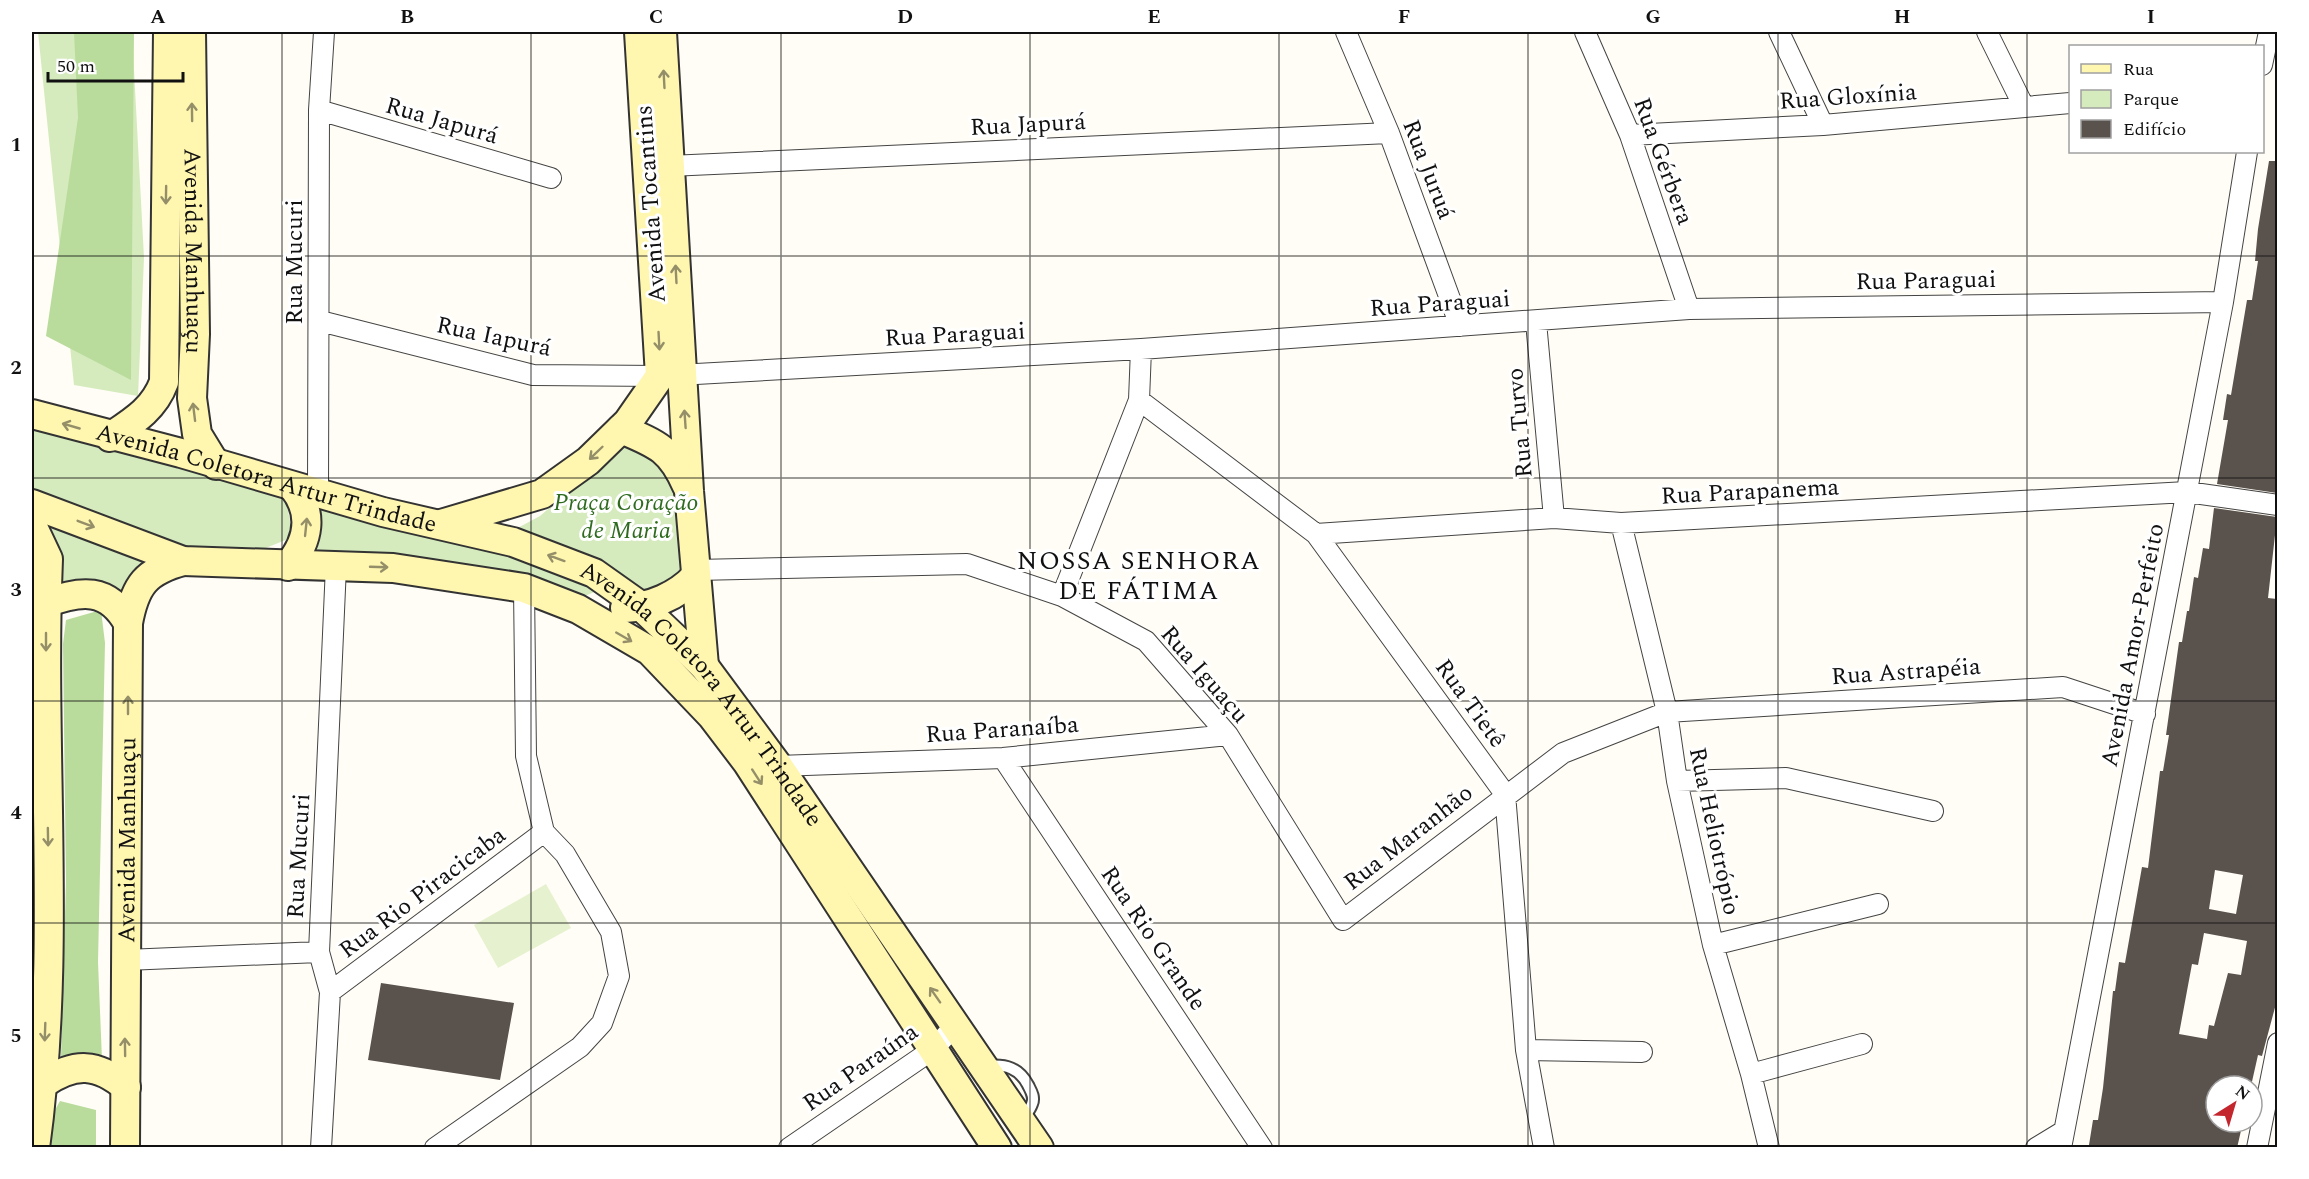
<svg xmlns="http://www.w3.org/2000/svg" width="2309" height="1179" viewBox="0 0 2309 1179" font-family="Spectral,serif">
	<style>
		.green { fill: #d5ebbd }
		.forest { fill: #b9dc9c }
		.pitch { fill: #e6f2cf }
		.building { fill: #5a524d; fill-rule: evenodd }
		.lines { fill: none; stroke-linecap: round; stroke-linejoin: round }
		.lane-casing { stroke: #444; stroke-width: 14 }
		.street-casing { stroke: #444; stroke-width: 22 }
		.secondary-casing { stroke: #333; stroke-width: 32 }
		.lane { stroke: #fff; stroke-width: 10 }
		.street { stroke: #fff; stroke-width: 20 }
		.secondary { stroke: #fff6b0; stroke-width: 28 }
		.oneway { stroke: #948f68 }
		.grid { fill: none; stroke: #111; stroke-width: 1.5; stroke-opacity: 0.55 }
		.labels { text-anchor: middle; stroke-width: 6; stroke-linejoin: round; paint-order: stroke }
		.street-label { font-size: 24px; fill: #111; stroke: #fff }
		.park-label { font-size: 24px; font-style: italic; fill: #2f6b1f; stroke: #fff }
		.neighbourhood-label { font-size: 26px; letter-spacing: 1.5px; fill: #111; stroke: #fff }
		.neatline { fill: none; stroke: #111; stroke-width: 2 }
		.grid-label { font-size: 20px; text-anchor: middle; font-weight: bold; fill: #111 }
	</style>
	<rect width="100%" height="100%" fill="#fffdf5"/>
	<!-- green -->
	<path class="green" d="M38,32h94l12,226 -6,138 -64,-11z
		M32,428l253,67 8,42 -42,17 -57,-3 -162,-58z
		M630,446l15,1 33,37 4,81 -11,19 -30,7 -129,-60 28,-15 77,-66z
		M314,501l234,66 55,21 -20,9 -107,-31 -76,-11 -90,1z
		M43,518l116,39 -38,42 -63,-9z"/>
	<!-- forest -->
	<path class="forest" d="M74,32h60l-3,348 -85,-44 32,-218z
		M101,610l4,33 -7,319 4,98 -27,1 -14,-4 5,-175 -3,-238 3,-24z
		M60,1101l36,9v37l-51,1 6,-31z"/>
	<!-- pitch -->
	<path class="pitch" d="M546,884l25,44 -73,40 -24,-43z"/>
	<!-- building -->
	<path class="building" d="M2269,161h8v332l-60,-9 11,-64h-5l4,-26 4,1 16,-95h5l6,-39h-3l3,-32z
		M2214,508l63,9 -9,81 9,1v401l-15,56 -4,-1 -7,31h-35v36h27l-6,26h-130l-18,-3 4,-25h5l5,-32 10,-97h2l4,-29 6,1 17,-96 6,1 12,-97h3l6,-36h-3l13,-93h3l5,-31h2l5,-34 4,1 5,-30 6,1zM2215,870l28,5 -7,39 -27,-5zM2204,933l43,8 -6,34 -13,-2 -14,53 -5,-1 -2,14 -28,-5 13,-70 6,1z
		M381,983l133,20 -14,77 -132,-20z"/>
	<g class="lines">
		<!-- lane casing -->
		<g class="lane-casing">
			<path id="lane" d="M987,1066c19,-2 32,2 41,19 3,6 7,12 4,19 -2,6 -7,12 -10,17"/>
		</g>
		<!-- street casing -->
		<g class="street-casing">
			<path id="street" d="M1346,32l43,101 71,193
				M1585,32l45,103 59,174
				M1779,32l44,93
				M1987,32l37,75
				M2262,65l7,-33
				M319,110l232,68
				M1630,135l193,-10 247,-22
				M669,166l720,-33
				M320,321l213,54 127,1 481,-27 548,-40 534,-7
				M1536,322l18,196
				M1139,400l177,134 189,260 21,256 18,98
				M318,492l1,-382 5,-78
				M1621,523l46,189 10,69 36,164 38,129 18,74
				M1316,534l238,-16 67,5 566,-31 91,13
				M696,570l271,-6 95,32 84,45 82,94 115,185 220,-167 104,-41 396,-25 82,27
				M1062,596l77,-196 2,-51
				M1003,758l259,390
				M778,766l225,-8 225,-23
				M1677,781l109,-3 147,33
				M1713,945l165,-41
				M126,960l193,-8
				M330,992l214,-160
				M1526,1050l116,2
				M1751,1074l111,-30
				M321,1148l9,-156 -11,-40 17,-386
				M435,1148l145,-101 22,-24 17,-47 -8,-44 -46,-78 -21,-22 -18,-76 -2,-168
				M789,1148l143,-98 24,-25
				M2036,1148l28,-17
				M2061,1148l162,-846 24,-150
				M2257,1148l21,-105"/>
		</g>
		<!-- secondary casing -->
		<g class="secondary-casing">
			<g id="secondary">
				<path id="s1" d="M191,32l4,302 -3,64 5,36 19,31"/>
				<path d="M662,32l27,459 15,175"/>
				<path id="s2" d="M32,414l149,39 202,59 130,30 81,31 48,34 62,59 74,100 261,382"/>
				<path d="M621,429c36,15 50,20 66,57"/>
				<path d="M110,437c24,-16 44,-28 54,-55l4,-350"/>
				<path d="M32,504l151,57 210,7 131,20 54,21 72,42 62,65 35,46 250,386"/>
				<path d="M441,524l101,-30 46,-33 40,-39 32,-46 -21,-344"/>
				<path d="M32,525l16,34c-8,195 14,394 -13,589"/>
				<path d="M288,566c21,-25 26,-53 5,-79"/>
				<path d="M46,603c35,-13 62,-16 82,20"/>
				<path d="M625,608c26,-1 52,-12 70,-31"/>
				<path d="M44,1083c31,-21 53,-20 82,4"/>
				<path id="s3" d="M125,1148l3,-525c7,-38 18,-52 55,-62"/>
			</g>
		</g>
		<!-- lane -->
		<use href="#lane" class="lane"/>
		<!-- street -->
		<use href="#street" class="street"/>
		<!-- secondary -->
		<use href="#secondary" class="secondary"/>
	</g>
	<!-- one-way arrows -->
	<defs><path id="oneway-shaft" d="M-6 0H5M1.5-3L5.5 0L1.5 3" fill="none" stroke-width="1.6" stroke-linecap="round" stroke-linejoin="round" transform="scale(1.5)"/></defs>
	<g class="oneway">
		<use href="#oneway-shaft" transform="translate(664 79) rotate(-93)"/>
		<use href="#oneway-shaft" transform="translate(192 112) rotate(-91)"/>
		<use href="#oneway-shaft" transform="translate(166 195) rotate(91)"/>
		<use href="#oneway-shaft" transform="translate(676 274) rotate(-93)"/>
		<use href="#oneway-shaft" transform="translate(659 341) rotate(87)"/>
		<use href="#oneway-shaft" transform="translate(194 412) rotate(-97)"/>
		<use href="#oneway-shaft" transform="translate(685 419) rotate(-94)"/>
		<use href="#oneway-shaft" transform="translate(71 426) rotate(-164)"/>
		<use href="#oneway-shaft" transform="translate(596 453) rotate(136)"/>
		<use href="#oneway-shaft" transform="translate(86 524) rotate(21)"/>
		<use href="#oneway-shaft" transform="translate(306 527) rotate(-84)"/>
		<use href="#oneway-shaft" transform="translate(556 558) rotate(-160)"/>
		<use href="#oneway-shaft" transform="translate(379 567) rotate(2)"/>
		<use href="#oneway-shaft" transform="translate(624 637) rotate(30)"/>
		<use href="#oneway-shaft" transform="translate(46 642) rotate(90)"/>
		<use href="#oneway-shaft" transform="translate(128 705) rotate(-90)"/>
		<use href="#oneway-shaft" transform="translate(757 777) rotate(57)"/>
		<use href="#oneway-shaft" transform="translate(48 837) rotate(89)"/>
		<use href="#oneway-shaft" transform="translate(935 995) rotate(-125)"/>
		<use href="#oneway-shaft" transform="translate(45 1032) rotate(92)"/>
		<use href="#oneway-shaft" transform="translate(125 1047) rotate(-91)"/>
	</g>
	<!-- grid -->
	<path class="grid" d="M282,32v1116M531,32v1116M781,32v1116M1030,32v1116M1279,32v1116M1528,32v1116M1778,32v1116M2027,32v1116M32,256h2246M32,478h2246M32,701h2246M32,923h2246"/>
	<g class="labels">
		<!-- street labels -->
		<g class="street-label">
			<text transform="translate(1848 96) rotate(-4)" y="8">Rua Gloxínia</text>
			<text transform="translate(442 120) rotate(16)" y="8">Rua Japurá</text>
			<text transform="translate(1028 124) rotate(-3)" y="8">Rua Japurá</text>
			<text transform="translate(1664 161) rotate(70)" y="8">Rua Gérbera</text>
			<text transform="translate(1429 169) rotate(69)" y="8">Rua Juruá</text>
			<text transform="translate(650 204) rotate(-94)" y="8">Avenida Tocantins</text>
			<text dy="8" stroke="none"><textPath href="#s1" startOffset="219">Avenida Manhuaçu</textPath></text>
			<text transform="translate(294 262) rotate(-90)" y="8">Rua Mucuri</text>
			<text transform="translate(1926 280) rotate(-1)" y="8">Rua Paraguai</text>
			<text transform="translate(1440 303) rotate(-4)" y="8">Rua Paraguai</text>
			<text transform="translate(955 334) rotate(-3)" y="8">Rua Paraguai</text>
			<text transform="translate(494 336) rotate(12)" y="8">Rua Iapurá</text>
			<text transform="translate(1519 423) rotate(-95)" y="8">Rua Turvo</text>
			<text dy="8" stroke="none"><textPath href="#s2" startOffset="243">Avenida Coletora Artur Trindade</textPath></text>
			<text transform="translate(1750 491) rotate(-3)" y="8">Rua Parapanema</text>
			<text transform="translate(2132 645) rotate(-79)" y="8">Avenida Amor-Perfeito</text>
			<text transform="translate(1906 671) rotate(-4)" y="8">Rua Astrapéia</text>
			<text transform="translate(1205 674) rotate(49)" y="8">Rua Iguaçu</text>
			<text dy="8" stroke="none"><textPath href="#s2" startOffset="747">Avenida Coletora Artur Trindade</textPath></text>
			<text transform="translate(1471 703) rotate(54)" y="8">Rua Tietê</text>
			<text transform="translate(1002 729) rotate(-4)" y="8">Rua Paranaíba</text>
			<text transform="translate(1715 831) rotate(78)" y="8">Rua Heliotrópio</text>
			<text transform="translate(1408 837) rotate(-38)" y="8">Rua Maranhão</text>
			<text dy="8" stroke="none"><textPath href="#s3" startOffset="308">Avenida Manhuaçu</textPath></text>
			<text transform="translate(298 856) rotate(-87)" y="8">Rua Mucuri</text>
			<text transform="translate(422 892) rotate(-37)" y="8">Rua Rio Piracicaba</text>
			<text transform="translate(1154 938) rotate(56)" y="8">Rua Rio Grande</text>
			<text transform="translate(860 1067) rotate(-35)" y="8">Rua Paraúna</text>
		</g>
		<!-- park labels -->
		<g class="park-label">
			<text x="626" y="510">Praça Coração<tspan x="626" dy="28">de Maria</tspan></text>
		</g>
		<!-- neighbourhood labels -->
		<g class="neighbourhood-label">
			<text x="1139" y="569">NOSSA SENHORA<tspan x="1139" dy="30">DE FÁTIMA</tspan></text>
		</g>
	</g>
	<!-- border -->
	<rect width="2309" height="1179" fill="none" stroke="#ffffff" stroke-width="66"/>
	<!-- legend -->
	<rect x="2069" y="45" width="195" height="108" fill="#ffffff" stroke="#a0a0a0" stroke-width="1.5"/>
	<rect x="2081" y="64" width="30" height="9" fill="#fff6b0" stroke="#a0a0a0" stroke-width="1.5"/>
	<text x="2123" y="75" font-size="18" fill="#111111">Rua</text>
	<rect x="2081" y="90" width="30" height="18" fill="#d5ebbd" stroke="#a0a0a0" stroke-width="1.5"/>
	<text x="2123" y="105" font-size="18" fill="#111111">Parque</text>
	<rect x="2081" y="120" width="30" height="18" fill="#5a524d" stroke="#a0a0a0" stroke-width="1.5"/>
	<text x="2123" y="135" font-size="18" fill="#111111">Edifício</text>
	<!-- north arrow -->
	<g transform="translate(2234 1104) rotate(37)"><circle r="28" fill="#ffffff" stroke="#a0a0a0" stroke-width="1.5"/>
	<path d="M0-4.5L10 22L0 15L-10 22Z" fill="#c4262e"/>
	<text y="-9" font-size="16" font-weight="bold" text-anchor="middle" fill="#111111">N</text>
	</g>
	<!-- scale -->
	<path d="M48 72v9h135v-9" fill="none" stroke="#111111" stroke-width="3"/>
	<text x="57" y="72" font-size="18" fill="#111111" stroke="#ffffff" stroke-width="4.5" paint-order="stroke">50 m</text>
	<rect x="33" y="33" width="2243" height="1113" class="neatline"/>
	<g class="grid-label">
		<text x="158" y="23">A</text>
		<text x="407" y="23">B</text>
		<text x="656" y="23">C</text>
		<text x="905" y="23">D</text>
		<text x="1154" y="23">E</text>
		<text x="1404" y="23">F</text>
		<text x="1653" y="23">G</text>
		<text x="1902" y="23">H</text>
		<text x="2151" y="23">I</text>
		<text x="16" y="151">1</text>
		<text x="16" y="374">2</text>
		<text x="16" y="596">3</text>
		<text x="16" y="819">4</text>
		<text x="16" y="1042">5</text>
	</g>
</svg>
